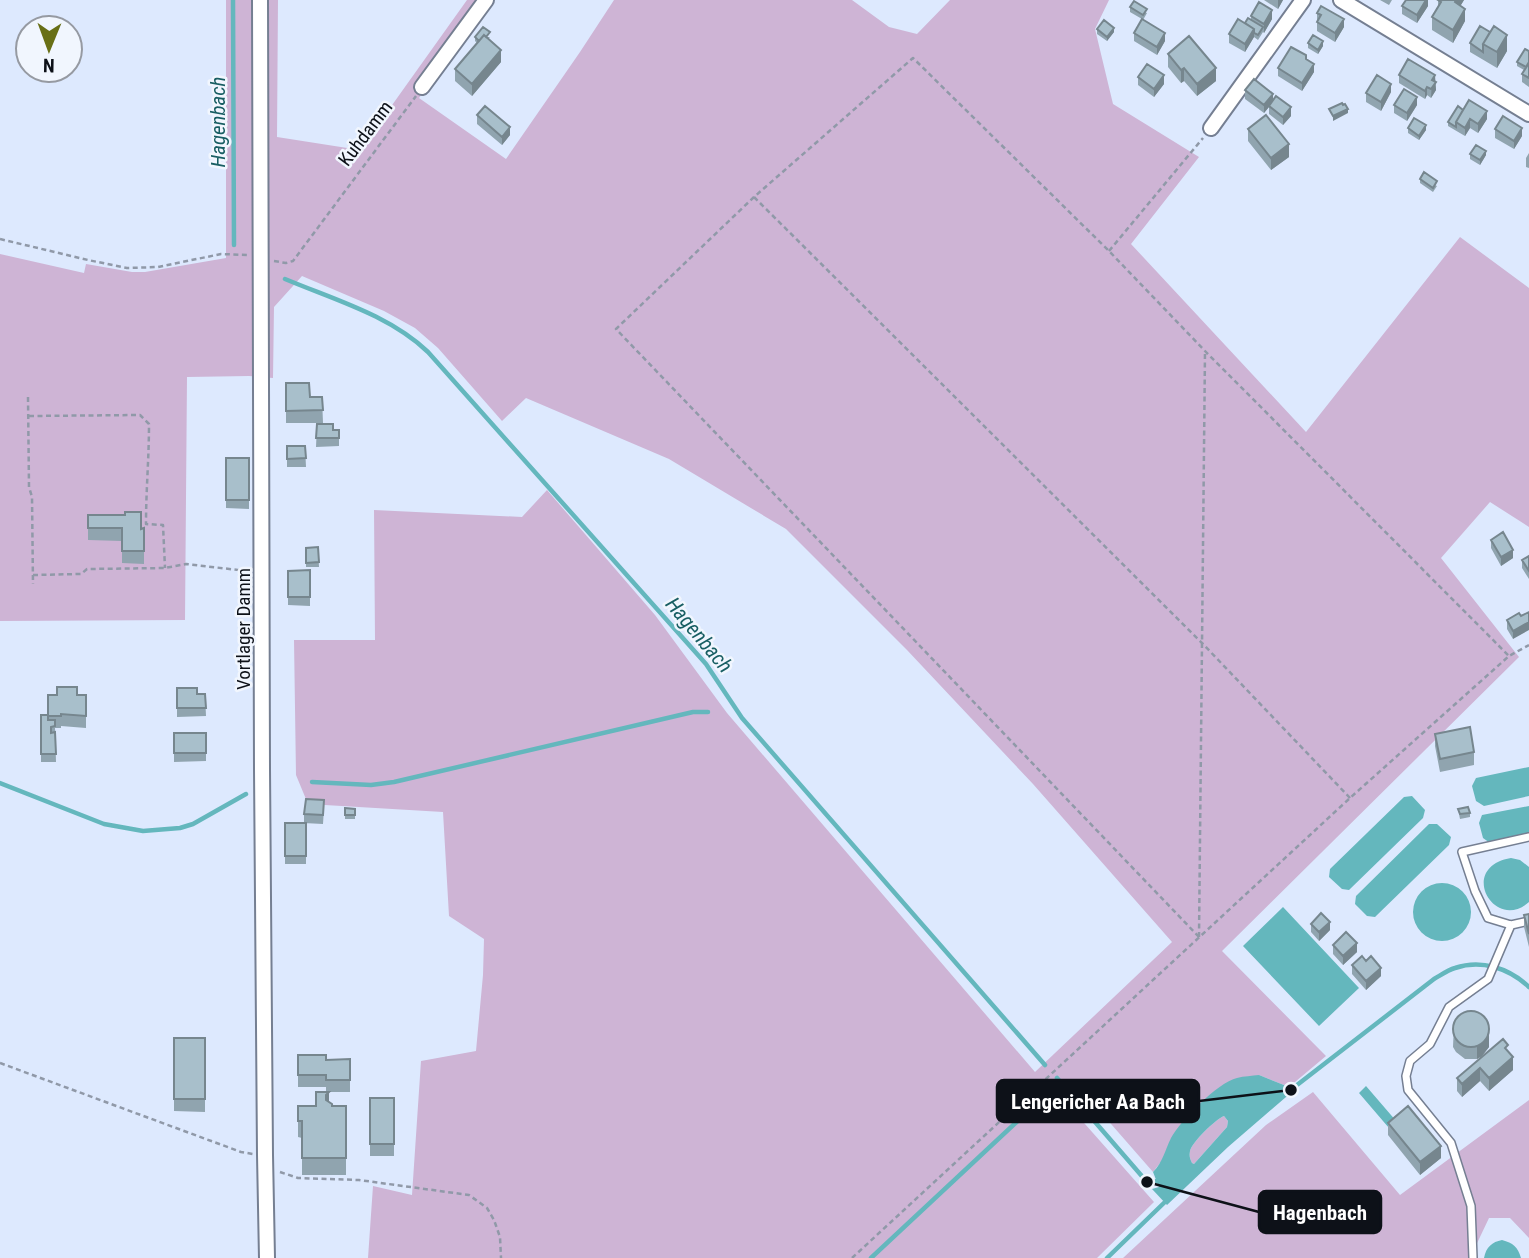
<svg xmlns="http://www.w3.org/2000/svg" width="1529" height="1258" viewBox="0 0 1529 1258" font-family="'Roboto Condensed',sans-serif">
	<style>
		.green { fill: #ceb4d5 }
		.water { fill: #64b7bd; fill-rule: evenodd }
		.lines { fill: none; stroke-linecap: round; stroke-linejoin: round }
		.stream { stroke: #64b7bd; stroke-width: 4.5 }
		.lane-casing { stroke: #757f92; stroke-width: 10 }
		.street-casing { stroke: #757f92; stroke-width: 18 }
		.path { stroke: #9099a8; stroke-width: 2.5; stroke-dasharray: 5 3.5; stroke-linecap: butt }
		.lane { stroke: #fff; stroke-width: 7 }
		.street { stroke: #fff; stroke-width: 14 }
		.wall { fill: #90a4af }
		.shaded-wall { fill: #76868e }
		.building { fill: #a8bfcb; stroke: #76868e; stroke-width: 2 }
		.labels { text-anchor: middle; stroke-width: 5; stroke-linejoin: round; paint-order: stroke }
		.street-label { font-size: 19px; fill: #0d1118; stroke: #f1f6fe }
		.water-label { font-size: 21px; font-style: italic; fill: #185e63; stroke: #f1f6fe }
		.leader { fill: none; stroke: #0d1118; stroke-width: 2.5 }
		.callout-dot { fill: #0d1118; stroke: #f1f6fe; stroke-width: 2.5 }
		.callout { fill: #0d1118; stroke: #0d1118; stroke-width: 2.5 }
		.callout-label { font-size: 21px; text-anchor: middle; font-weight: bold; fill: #fff }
	</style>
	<rect width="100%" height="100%" fill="#dde9fe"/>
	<!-- green -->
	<path class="green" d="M226,0h52l-1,137 83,13 107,-150h27l-75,98 87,61 74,-107 34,-52h238l37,27 28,7 33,-34h159l-14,29 18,75 86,53 -68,87 175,188 154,-195 69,51v239l-39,-25 -49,56 78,99 -297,294 104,105 -37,31 -30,-12 -88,64 -7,19 -11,14 -76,-87 -15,13 92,104 -57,56h-729l5,-72 39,9 9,-134 55,-10 7,-76 1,-36 -35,-23 -6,-104 -135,-8 -12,-29 -2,-135h81l-1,-130 148,7 25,-27 108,125 72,98 308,359 137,-130 -139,-158 -126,-134 -121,-121 -117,-70 -143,-61 -24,23 -64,-73 -23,-20 -31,-17 -82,-35 -28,31 -1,71 -24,-2 -62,1 -2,243 -185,1v-367l84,19 2,-9 46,8h13l81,-14z
		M1313,1092l87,103 129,-95v138l-19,-20h-21l-19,40h-347l143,-133z
		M1224,1116l4,5 -1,6 -33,37 -2,-1c-2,-5 -3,-6 -2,-12 2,-9 26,-32 34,-35z"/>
	<!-- water -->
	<path class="water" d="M1529,767v29l-45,10 -8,-5 -4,-15 4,-8z
		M1412,796l13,14 -2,8 -74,72 -7,-1 -13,-12 1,-8 74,-72z
		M1529,806v28l-39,9 -7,-5 -4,-15 3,-8z
		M1429,824h8l14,13 -2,8 -74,72 -8,-1 -12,-12 1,-8z
		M1511,858l9,2 9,7v35c-35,31 -72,-35 -18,-44z
		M1413 912a29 29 0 1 1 58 0a29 29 0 1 1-58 0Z
		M1283,907l76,81 -40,38 -76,-80z
		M1259,1075l30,12 4,4 -65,56 -61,58 -15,-16 7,-2 -6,-15c10,-10 12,-22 18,-34 10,-18 46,-55 66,-60 7,-2 15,-2 22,-3zM1224,1116l4,5 -1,6 -33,37 -2,-1c-2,-5 -3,-6 -2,-12 2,-9 26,-32 34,-35z
		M1366,1086l31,36 -8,6 -30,-35z
		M1502,1240c11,3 16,7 19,18h-37c2,-11 8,-16 18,-18z"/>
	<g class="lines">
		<!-- stream -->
		<path class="stream" d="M233,0l1,245
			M285,279c50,21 104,36 143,73l278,312 36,54 303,347
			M312,782l59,3 23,-3 299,-70h15
			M0,783l104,41 39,7 37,-3 13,-4 53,-30
			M1057,1078l90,104 6,1 3,-2 6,1
			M1288,1092l146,-113c7,-4 14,-9 21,-11 26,-9 54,0 74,19
			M871,1258l167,-156
			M1107,1258l60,-58"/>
		<!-- lane casing -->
		<g class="lane-casing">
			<path id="lane" d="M1529,837l-67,15 13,39 13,27 23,7 18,-4
				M1473,1258l-2,-52 -20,-63 -43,-53 -2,-14 4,-15 20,-17 19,-37 39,-28 23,-54"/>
		</g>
		<!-- street casing -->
		<g class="street-casing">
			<path id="street" d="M260,0l2,769 3,386 2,103
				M1341,0l188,114
				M422,87l64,-87
				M1211,128l92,-128"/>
		</g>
		<!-- path -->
		<path class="path" d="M754,197l449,447 147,154
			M0,239l88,21 39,8 31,-1 63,-13 26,1
			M1109,251l94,-113
			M274,261l12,2 7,-2 123,-165
			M28,397l1,90 3,10 1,87
			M29,416l111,-1 9,9c0,34 -3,66 -3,100l17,1 2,43
			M33,575l48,-1 6,-5 78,-1 21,-4 61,7
			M1199,937l-583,-608 138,-132 159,-139 196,193 96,100 304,305
			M1199,937l6,-585
			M0,1063l241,89 12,2
			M280,1172l18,6 61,2 110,15 18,13 7,12 6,17 1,21
			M852,1258l498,-460 159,-142 20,-11"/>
		<!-- lane -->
		<use href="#lane" class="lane"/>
		<!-- street -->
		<use href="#street" class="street"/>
	</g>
	<!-- wall -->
	<path class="wall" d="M1264,0h19l-5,9z
		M1380,0h12l-3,5z
		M1428,0v6l-11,17 -15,-9v-8z
		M1438,0h26l-4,6 5,15 -12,22 -21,-13v-13l6,-9z
		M1130,7l17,6 -4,7 22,21 -8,14 -23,-14v-8l8,-14 -12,-7z
		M1317,13l27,14 -9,15 -18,-11z
		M1251,16l21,3 -8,14 -1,-1 -5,8 -4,-3 -9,15 -16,-9v-9l16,-11 6,-3z
		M1097,29l17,3 -7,9 -10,-7z
		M1490,32l17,19 -10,17 -27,-16v-9z
		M475,37h15l-2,2 13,23 -29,34 -17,-15v-12l22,-26 -2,-2z
		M1308,43l15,3 -5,8 -10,-6z
		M1529,51v36l-7,-5v-8l2,-4 -7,-4v-4z
		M1168,54l48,27 -19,15 -13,-15 -3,2 -13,-16z
		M1278,68l36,4 -12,19 -24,-15z
		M1399,75l36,7 1,8 -5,8 -4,-3 -2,4 -26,-16z
		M1138,77l26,7 -10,13 -16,-12z
		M1245,90l28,11 18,15 -8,9 -14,-11v-7l-5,6 -19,-14z
		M1391,92l-10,19 -15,-9v-9z
		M1394,105h23l-10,16 -13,-8z
		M1463,110l24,9 -9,14 -8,-5 -5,8 -17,-10v-4z
		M477,115l33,20 -8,10 -25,-21z
		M1408,128l18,2 -7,10 -11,-7z
		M1248,129l41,28 -18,13 -23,-29z
		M1495,129l27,7 -8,13 -19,-11z
		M1529,153v15l-3,-1v-9z
		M1470,154l16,1 -6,10 -10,-6z
		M1420,179l17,7 -4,6 -13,-9z
		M286,383l24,14h12l1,26h-37z
		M317,424l16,6h6v16l-23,1z
		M287,446h18l1,21h-19z
		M226,458h23v51l-23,-1z
		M88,515l56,13v36l-22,-1v-22l-34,-1z
		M1491,540l22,18 -12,8 -10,-18z
		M318,547l1,20h-13v-19z
		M1529,556v23l-7,-11v-8z
		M310,570v36l-22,-1v-34z
		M1521,616l-8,23 -6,-10v-9z
		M177,688l20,6h8l1,22 -29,1z
		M77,695h9v33l-25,-2v2h-6l1,34h-15v-47h7z
		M174,733h32v28l-32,1z
		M1435,734l39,18v13l-34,7 -5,-26z
		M324,808l-1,16 -19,-1v-9z
		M345,808l10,1v10h-10z
		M1458,809l12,4v4l-10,2z
		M285,823h21v41h-21z
		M1529,914v33l-5,-20v-12z
		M1311,924l19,6 -11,11 -8,-9z
		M1333,945l24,7 -14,13 -10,-11z
		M1366,961l15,15 -15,14 -14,-16v-9z
		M1454,1023l35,24 -7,9 -5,3h-12l-9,-7 -3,-5z
		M174,1038h31v74l-31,-1z
		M1508,1052l5,18 -24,21 -9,-10 -18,16 -5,-6v-13z
		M298,1055l28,5 24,-1v33h-21v10l6,4h11v69h-44v-37l-4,-1v-31h18l10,-14v-5h-28z
		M370,1098h24v58h-24z
		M1388,1123l53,35 -21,17 -32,-40z"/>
	<!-- shaded-wall -->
	<path class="shaded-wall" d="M1278,0h5l-5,9z
		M1426,0h2v6l-11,17v-8z
		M1456,0h8l-9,15v-13z
		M1465,9v12l-12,22v-13z
		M1272,10v9l-8,14v-9z
		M1344,19v8l-9,15v-9z
		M1114,28v4l-7,9v-4z
		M1254,29v8l-9,15v-8z
		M1165,33v8l-8,14v-8z
		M1507,35v16l-10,17v-16z
		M1323,41v5l-5,8v-4z
		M501,50v12l-29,34v-12z
		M1314,64v8l-12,19v-8z
		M1184,68v13l-3,2v-13z
		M1216,68v13l-19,15v-12z
		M1164,75v9l-10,13v-8z
		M1435,75l1,15 -5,8 1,-18z
		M1391,84v8l-10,19v-9z
		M1427,87v8l-2,4v-8z
		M1273,94v8l-9,11v-8z
		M1417,97v8l-10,16v-8z
		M1291,107v9l-8,9v-8z
		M1348,109v4l-15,8v-5z
		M1487,111v8l-9,14v-9z
		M1470,119v9l-5,8v-8z
		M1426,125v5l-7,10v-4z
		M510,127v8l-8,10v-8z
		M1522,128v8l-8,13v-8z
		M1289,144v13l-18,13v-12z
		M1486,151v4l-6,10v-5z
		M1513,550v8l-12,8v-9z
		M1529,622v8l-16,9v-8z
		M1330,922v8l-11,11v-9z
		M1357,943v9l-14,13v-9z
		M1381,968v8l-15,14v-9z
		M1489,1023v24l-7,9 -5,3v-13z
		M1513,1057v13l-24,21v-13z
		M1480,1068v13l-18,16v-13z
		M329,1092v17l-3,3v-17z
		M1441,1146v12l-21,17v-13z"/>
	<!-- building -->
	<path class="building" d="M1406,0h20l-9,15 -15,-9z
		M1438,0h18l-1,2 10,7 -12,21 -21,-13 9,-15z
		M1134,1l13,8 -4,6 -13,-8z
		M1259,2l13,8 -8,14 -13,-8z
		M1321,6l23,13 -9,14 -18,-11 4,-7 -4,-2z
		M1248,18l15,9 -5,8 -4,-2v-4l-9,-6z
		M1142,19l23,14 -8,14 -23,-14z
		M1238,19l16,10 -9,15 -16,-10z
		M1104,20l10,8 -7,9 -10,-8z
		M1480,26l10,6 -7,12v8l-13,-9z
		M1494,26l13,9 -10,17 -14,-8z
		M483,27l7,5 -4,5 -2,-2 -5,6 -4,-4z
		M484,35l17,15 -29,34 -17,-15z
		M1313,35l10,6 -5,9 -10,-7z
		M1189,36l27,32 -19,16 -13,-16 -3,2 -13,-16z
		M1291,47l15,8v4l8,5 -12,19 -24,-15z
		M1525,49l4,2v11l-3,5 -9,-5z
		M1408,59l27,16 -3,5 4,2 -5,7 -4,-2 -2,4 -26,-16z
		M1529,63v15l-7,-4z
		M1147,64l17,11 -10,14 -16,-12z
		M1377,75l14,9 -10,18 -15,-9z
		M1254,79l19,15 -9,11 -19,-15z
		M1404,89l13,8 -10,16 -13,-8z
		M1276,96l15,11 -8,10 -14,-11z
		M1469,100l18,11 -9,13 -8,-5 -5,9 -9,-6z
		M1342,103l1,2 2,-1 3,5 -15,7 -4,-7z
		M485,106l25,21 -8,10 -25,-22z
		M1458,106l5,4 -7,12v5l-8,-5z
		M1266,115l23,29 -18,14 -23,-29z
		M1503,116l19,12 -8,13 -19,-12z
		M1414,118l12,7 -7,11 -11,-8z
		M1476,145l10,6 -6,9 -10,-6z
		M1424,172l13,9 -4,7 -13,-9z
		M286,383h23l1,14h12l1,13 -37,1z
		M317,424h16v6h6v8h-23z
		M287,446h18l1,12 -19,1z
		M226,458h23v42h-23z
		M125,512h16v17l3,-1v23h-22v-23h-34v-13h37z
		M1503,532l10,18 -12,7 -10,-17z
		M318,547l1,15 -13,1v-15z
		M1529,556v15l-7,-11z
		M310,570v27h-22v-26z
		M1529,612v10l-16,9 -6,-11 12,-7 2,3z
		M57,687h20v8h9v21l-25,-2v2h-13v-21h9z
		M177,688h20v6h8l1,14h-29z
		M41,715h7v5h7v6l-4,1v6l4,-1 1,22h-15z
		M1470,727l4,25 -34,7 -5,-25z
		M174,733h32v20h-32z
		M306,799l18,1 -1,15 -19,-1z
		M1468,807l2,6 -10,1 -2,-5z
		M345,808l10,1v6h-10z
		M285,823h21v33h-21z
		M1321,913l9,9 -11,10 -8,-8z
		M1529,914v20l-5,-19z
		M1346,932l11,11 -14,13 -10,-11z
		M1362,956l4,5 5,-5 10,12 -15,13 -14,-16z
		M1453 1029a18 18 0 1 1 36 0a18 18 0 1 1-36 0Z
		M174,1038h31v61h-31z
		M1503,1039l5,6 -3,3 8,9 -24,21 -9,-10 -18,16 -5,-6z
		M298,1055h28v5l24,-1v21h-24v-5h-28z
		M316,1092h13l-3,3v5l6,4v2h14v52h-44v-37h-4v-15h18z
		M370,1098h24v46h-24z
		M1408,1106l33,40 -21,16 -32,-39z"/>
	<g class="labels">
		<!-- street labels -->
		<g class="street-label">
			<text transform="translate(365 133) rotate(-53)" y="7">Kuhdamm</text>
			<text transform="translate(243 629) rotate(-90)" y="7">Vortlager Damm</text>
		</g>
		<!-- water labels -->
		<g class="water-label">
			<text transform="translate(218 122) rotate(-90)" y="7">Hagenbach</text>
			<text transform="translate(699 635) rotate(50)" y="7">Hagenbach</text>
		</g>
	</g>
	<!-- callouts -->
	<path class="leader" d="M1291 1090L1199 1101M1147 1182L1259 1212"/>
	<g class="callout-dot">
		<circle cx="1291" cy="1090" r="7"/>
		<circle cx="1147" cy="1182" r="7"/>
	</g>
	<g class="callout">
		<rect x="997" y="1080" width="202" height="42" rx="7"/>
		<rect x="1259" y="1191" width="122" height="42" rx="7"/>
	</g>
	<g class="callout-label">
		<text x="1098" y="1109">Lengericher Aa Bach</text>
		<text x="1320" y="1220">Hagenbach</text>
	</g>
	<!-- north arrow -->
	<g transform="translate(49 49) rotate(181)"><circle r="33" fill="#f1f6fe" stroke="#969aa2" stroke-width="2"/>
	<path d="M0-5L12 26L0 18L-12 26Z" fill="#686f16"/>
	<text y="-10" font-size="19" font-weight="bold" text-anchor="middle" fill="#0d1118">N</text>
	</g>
</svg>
